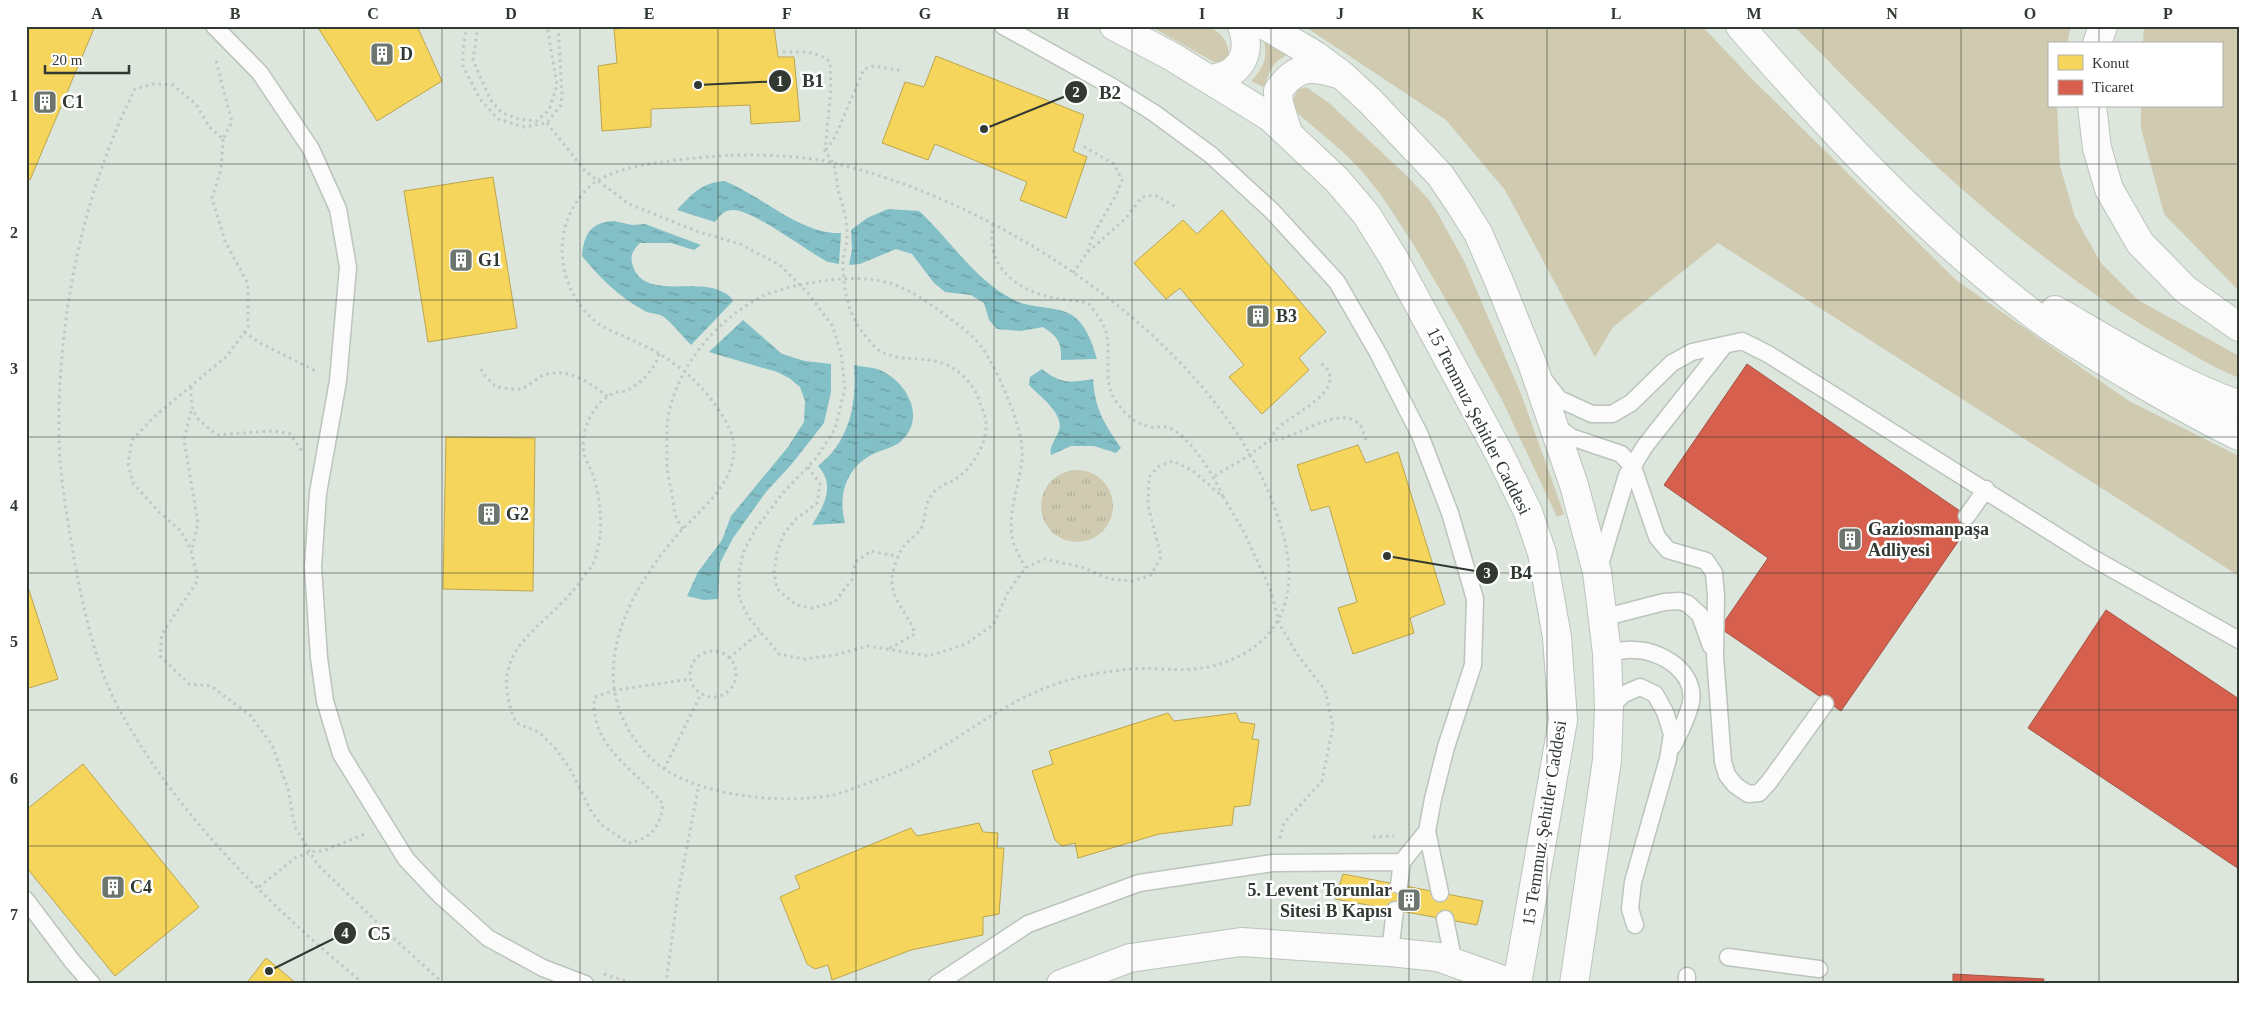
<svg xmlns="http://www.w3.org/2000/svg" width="2265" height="1010" viewBox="0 0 2265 1010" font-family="Georgia,serif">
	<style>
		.green { fill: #d0cab1 }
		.park { fill: url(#park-tufts) }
		.water { fill: url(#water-ripples) }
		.homes { fill: #f6d55c; stroke: #bba64f }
		.shops { fill: #d6604d; stroke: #a45445 }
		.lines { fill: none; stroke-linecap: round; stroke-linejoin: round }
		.lane-casing { stroke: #bcc4bc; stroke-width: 19 }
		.street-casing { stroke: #bcc4bc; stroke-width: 30 }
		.secondary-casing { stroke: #bcc4bc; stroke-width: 30 }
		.highway-casing { stroke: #bcc4bc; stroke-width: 30 }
		.path { stroke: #c2c7c2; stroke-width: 3; stroke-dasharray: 2.5 4; stroke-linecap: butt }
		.lane { stroke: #fafbfa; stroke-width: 16 }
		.street { stroke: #fafbfa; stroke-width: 28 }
		.secondary { stroke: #fafbfa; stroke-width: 28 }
		.highway { stroke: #fafbfa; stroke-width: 28 }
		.grid { fill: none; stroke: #313932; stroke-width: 1; stroke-opacity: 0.55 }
		.labels { text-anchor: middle; stroke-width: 5; stroke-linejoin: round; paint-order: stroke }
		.poi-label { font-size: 18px; font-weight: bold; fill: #313932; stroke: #fff; text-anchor: start }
		.street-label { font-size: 18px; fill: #313932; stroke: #fff }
		.leader { fill: none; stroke: #313932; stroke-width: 2 }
		.callout-dot { fill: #313932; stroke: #fff; stroke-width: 2 }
		.mark-label { font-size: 15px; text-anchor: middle; font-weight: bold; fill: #fff }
		.callout-label { font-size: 19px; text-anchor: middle; font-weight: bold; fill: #313932; stroke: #fff; stroke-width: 5; stroke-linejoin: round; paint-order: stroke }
		.neatline { fill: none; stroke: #313932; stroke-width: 2 }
		.grid-label { font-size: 16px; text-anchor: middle; font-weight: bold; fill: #313932 }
	</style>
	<defs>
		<pattern id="park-tufts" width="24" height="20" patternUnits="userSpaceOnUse" patternTransform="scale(1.25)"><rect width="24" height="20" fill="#d0cab1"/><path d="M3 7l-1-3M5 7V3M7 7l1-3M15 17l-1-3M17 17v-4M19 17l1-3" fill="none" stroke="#b3ae99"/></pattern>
		<pattern id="water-ripples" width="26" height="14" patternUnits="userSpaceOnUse" patternTransform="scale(1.25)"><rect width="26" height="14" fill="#82bfc6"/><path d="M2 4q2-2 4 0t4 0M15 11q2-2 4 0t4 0" fill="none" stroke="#6b9ca1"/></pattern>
	</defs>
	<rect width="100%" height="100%" fill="#dce6dc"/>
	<!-- green -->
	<path class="green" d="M1150,26c14,0 47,-3 58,1 19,5 32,37 6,35z
		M1304,26h398l50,53 204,201 173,121 110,55v120l-521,-333 -105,84 -18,30 -90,-167 -59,-70z
		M1794,26h277l-4,18h-18v62h8l3,60 15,51 26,46 37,37 101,56v22c-32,-13 -60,-32 -90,-49 -134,-81 -246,-191 -355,-303z
		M2144,26h95v265l-75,-77 -23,-86v-22h80v-62h-78z
		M1264,41l23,14c-16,8 -17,16 -23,32l-13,-6c12,-12 17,-23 13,-40z
		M1306,87l23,16 77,72 23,25 9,14 26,47 57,133 43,120 -7,3 -54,-115 -43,-78 -48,-82 -31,-47 -20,-25 -18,-18 -48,-41 -3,-10 6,-11z"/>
	<!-- park -->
	<path class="park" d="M1041 506a36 36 0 1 1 72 0a36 36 0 1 1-72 0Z"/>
	<!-- water -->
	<path class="water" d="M724,181c37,14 77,54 117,52l-2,31 -11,-2c-20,-10 -76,-53 -95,-52 -9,0 -13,5 -18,12l-38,-12c15,-16 24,-27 47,-29z
		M888,209l31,2c32,29 55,69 95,89 17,9 39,5 56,14 16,9 22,29 27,45l-36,1c1,-18 -4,-24 -18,-33l-22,4 -24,-2 -8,-9 -5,-17 -13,-8 -26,-3 -11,-9 -22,-29 -16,-5 -36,15 -11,1 3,-16 -1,-19 16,-12z
		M614,221l18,4 13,-1 56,21 -7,5 -23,-7h-31c-6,6 -10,11 -8,20 9,37 59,16 86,27 7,3 11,4 15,11l-42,44c-9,-9 -17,-20 -27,-28 -5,-4 -15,-3 -21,-7 -25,-14 -43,-32 -61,-54 2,-22 9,-34 32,-35z
		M743,320l39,34 23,7 26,3v28l-7,31 -33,42 -25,27 -33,46 -13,25 -2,36 -14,1 -17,-4 11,-24 24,-32 9,-24 57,-69 16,-25 1,-21 -5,-14 -11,-9 -12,-6 -68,-20z
		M854,365c8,2 16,2 23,4 27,9 50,46 26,70 -6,7 -14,9 -23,12 -32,12 -43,41 -35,72l-33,2c12,-19 24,-40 6,-59 32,-25 39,-63 36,-101z
		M1042,369c18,15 29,14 51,10 2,31 11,44 28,69l-5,5 -22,-7h-23l-20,9c-2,-8 4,-15 7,-22 9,-18 -18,-36 -29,-48l1,-8z"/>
	<!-- homes -->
	<path class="homes" d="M26,26h69l-65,154 -4,-2z
		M317,26h100l25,55 -65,40z
		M659,26h115l4,31h16l6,64 -49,3 -1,-19 -99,4v18l-49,4 -4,-65 19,-3 -3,-34z
		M936,56l148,59 -11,36 14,6 -21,61 -46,-18 7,-18 -92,-38 -7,16 -46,-17 23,-61 19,5z
		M493,177l24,151 -89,14 -24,-151z
		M1222,210l104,122 -27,26 10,12 -47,44 -33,-37 15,-12 -64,-77 -14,11 -32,-36 49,-43 14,14z
		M446,437l89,1 -2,153 -90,-2z
		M1358,445l8,18 32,-11 47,152 -35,14 4,15 -61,21 -15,-46 19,-6 -28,-96 -18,5 -14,-46z
		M26,581l32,98 -32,10z
		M1168,713l6,8 62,-8 4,9 15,2 -3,15 7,1 -9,65 -16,2 -2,18 -73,9 -81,24 -3,-15 -13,3 -7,-6 -23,-69 21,-7 -4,-13z
		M83,764l116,143 -84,69 -89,-109v-57z
		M979,823l4,9 15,1 -1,15h7l-5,66 -16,3v18l-72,15 -79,30 -4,-15 -13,4 -8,-5 -27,-67 20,-9 -5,-12 116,-48 6,8z
		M1343,874l140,27 -6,24 -142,-26z
		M266,958l31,26h-51z"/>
	<!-- shops -->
	<path class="shops" d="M1747,364l226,156 -132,191 -121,-83 48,-70 -104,-73z
		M2106,610l133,89v170l-211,-141z
		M1953,974l91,5 -1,5h-90z"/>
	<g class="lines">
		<!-- lane casing -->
		<g class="lane-casing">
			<path id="lane" d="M214,26l46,47 51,76 27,60 10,58 -10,114 -20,112 -5,74 6,91 6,43 16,53 65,105 34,36 48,43 55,30 42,16
				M1003,26l108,60 43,27 57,42 61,56 65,71 41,71 42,82 30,78 25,86 -2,66 -27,82 -13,52 -6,32 -25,31
				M1545,381l14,18 33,15h20l19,-11 41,-40 20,-11 50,-11 26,13 321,202 150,84
				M1555,425l16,12 50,17 12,13 24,70 11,13 38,11 8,12 2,23 -1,60 8,106 4,13 8,10 13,9 11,-1 10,-11 56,-78
				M1967,516l19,-27
				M1599,568l28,-93 18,-29 78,-99
				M1602,618l62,-16 16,-1 8,3 12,11 11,31
				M1607,653c9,-1 18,-4 27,-3 27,0 62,22 57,52 -3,15 -11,30 -18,44
				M1609,708l15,-14 16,-7 15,7 10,18 7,22 -4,25 -35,123 -3,27 5,16
				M1427,831l13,62
				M26,900l46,61 20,23
				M1445,919l9,44
				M1390,952l5,-42
				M1728,957l91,12
				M937,984l91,-60 111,-41 134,-20 129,-1 -3,23
				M1687,984v-8"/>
		</g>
		<!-- street casing -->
		<g class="street-casing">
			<path id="street" d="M1061,984l69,-26 111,-16 149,10 48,5 76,27"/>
		</g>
		<!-- secondary casing -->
		<g class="secondary-casing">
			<path id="secondary" d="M1114,26l57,30 99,61 67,63 29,34 27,43 106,196 29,59 14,41 15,84 6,83 -46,264
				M1266,26l49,29 27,20 29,27 69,73 21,31 17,27 20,46 34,84 42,122 23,87 10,81 2,55 -2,52 -33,224
				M1209,79c30,-3 44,-24 33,-53
				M1288,133l-9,-29 -1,-13c18,-26 32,-25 60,-17"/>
		</g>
		<!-- highway casing -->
		<g class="highway-casing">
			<path id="highway" d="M1740,26c90,104 184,205 294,289 30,23 63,42 95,61 36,21 72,42 110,60
				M2097,44l6,-18
				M2092,106l5,42 12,41 31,54 46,47 53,37
				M2055,310c61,35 118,71 184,95"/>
		</g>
		<!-- path -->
		<path class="path" d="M467,26l-4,23v17l17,33 18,20 26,8 23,-4 14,-18 1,-10 -4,-69
			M478,26l-5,34 17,39 11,13 17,7 19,2 12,-11 8,-25 -10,-59
			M783,52c18,0 33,-2 47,10l1,27 -6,62c14,18 9,22 14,42 4,14 9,28 8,44 0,9 -4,17 -4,26 0,25 5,52 21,71 4,5 10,13 16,17 17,10 36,6 55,10 21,4 39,22 45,42 3,7 7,17 6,25 -1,19 -15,41 -30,51 -6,4 -15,6 -20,11 -11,10 -10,21 -13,34 -3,10 -14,15 -20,23 -6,9 -11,24 -11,36 1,19 18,33 23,51l-27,15
			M216,61l16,61 -9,17 -14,-12 -13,-23 -23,-19 -20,-1 -18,5c-53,105 -78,232 -76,349 1,42 9,84 16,126 9,47 21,103 44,145 59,108 151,197 245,275
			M547,123l38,48 44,33 70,28 41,12 40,21 27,27 25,33 9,28 4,35 -10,41 -18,28 -34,36 -27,35 -13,25 -4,21v24l10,20 30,36 26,5 30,-4 33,-9 61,10 37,-12 27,-19 14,-31 18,-26 19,-9 38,8 27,12 24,2 18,-6 10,-18 -13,-52 1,-28 10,-11 14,-5 20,10 31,27 20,34 26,57 10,36 17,29 28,36 8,36 -11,55 -38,42 -5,18
			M223,139l-2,30 -9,29 13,43 23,43v43l-21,29 -71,59 -24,25 -4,23 5,20 27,30 21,18 10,19 7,30 -36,54 -2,22 29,28 22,2 39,29 22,30 16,44 7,38 23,38 69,67 57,52
			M826,150l9,-13 29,-68 10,-3 29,5
			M731,155c31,0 63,0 93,6 169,35 389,178 450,345 13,36 24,77 4,114 -14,27 -47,44 -76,48 -23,4 -47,-1 -71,1 -22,2 -47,6 -69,13 -49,15 -89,47 -133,73 -20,13 -42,21 -64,29 -11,4 -22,9 -33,11 -50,10 -141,1 -179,-35 -75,-71 -31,-163 27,-228 23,-25 56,-49 54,-87 -1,-12 -7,-21 -13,-32 -13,-19 -28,-37 -48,-50 -16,-12 -34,-20 -52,-28 -7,-3 -14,-6 -21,-10 -32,-23 -46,-67 -33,-104 5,-14 16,-30 27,-38 28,-21 102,-25 137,-28z
			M993,224c-7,37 15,60 49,71 14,4 31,5 46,8 8,10 17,21 19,33 4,23 -5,47 10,67 10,13 18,21 34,24 5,1 10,-1 15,0 22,5 49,50 57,70
			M1088,252l38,-34 16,-21 13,-2 21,12
			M1073,273l14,-20 6,-18 23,-40 6,-15 -8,-16 -31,-18
			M244,332l16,11 56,28
			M659,354c-3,14 -18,29 -31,36 -3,2 -7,1 -11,2 -11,4 -20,12 -25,22 -8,13 -11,29 -7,43 3,8 7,14 9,21 8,27 10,60 -1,86 -3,5 -8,10 -11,15 -37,53 -99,66 -66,144l23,9 16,16 14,19 23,46 11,13 25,17c22,-3 33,-17 35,-39 -25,-32 -76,-60 -68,-107l20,-7 76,-11
			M481,369l5,8 10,10c8,1 17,3 24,2 9,-2 18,-13 27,-15 23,-6 45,10 61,23
			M191,387c0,30 3,29 26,48l54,-4 18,2 13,18
			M191,411l-7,29 14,83 -6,26
			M1269,441c26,-1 68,-36 89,-18 4,3 6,12 8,17
			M808,467l12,17 -3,19 -22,17 -11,14 -7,18 -3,21 3,16 19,16 16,3 23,-6 17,-23 1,-8 4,-10 14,-10 28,6
			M1215,476c14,-9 43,-25 54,-36 3,-4 6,-9 9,-12 15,-15 78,-41 40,-67
			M683,529c-9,-12 -9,-21 -11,-35 -3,-16 -6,-24 -5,-41 0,-13 -1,-28 2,-41 11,-49 48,-92 92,-115 19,-9 42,-13 62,-16 24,-4 52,-4 75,5 15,6 29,16 42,25 14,11 33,23 43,38 15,22 42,82 39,109 -2,26 -14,52 -10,78 1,10 9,22 13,32
			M690 674a23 23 0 1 1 46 0a23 23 0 1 1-46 0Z
			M729,658l31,-26
			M664,769l37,-75
			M1373,837l21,-1
			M259,887l36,-29 15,-6 13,-1 42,-17
			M604,974l31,10
			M666,984l11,-85 22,-115"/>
		<!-- lane -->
		<use href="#lane" class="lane"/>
		<!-- street -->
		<use href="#street" class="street"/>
		<!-- secondary -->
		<use href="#secondary" class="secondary"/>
		<!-- highway -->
		<use href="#highway" class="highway"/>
	</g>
	<!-- grid -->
	<path class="grid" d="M166,26v958M304,26v958M442,26v958M580,26v958M718,26v958M856,26v958M994,26v958M1132,26v958M1271,26v958M1409,26v958M1547,26v958M1685,26v958M1823,26v958M1961,26v958M2099,26v18M2099,106v878M26,164h2213M26,300h2213M26,437h2213M26,573h2213M26,710h2213M26,846h2213"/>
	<!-- icons -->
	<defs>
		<g id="building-square" transform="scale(1.25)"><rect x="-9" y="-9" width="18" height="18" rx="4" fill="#6d766e" stroke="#fff"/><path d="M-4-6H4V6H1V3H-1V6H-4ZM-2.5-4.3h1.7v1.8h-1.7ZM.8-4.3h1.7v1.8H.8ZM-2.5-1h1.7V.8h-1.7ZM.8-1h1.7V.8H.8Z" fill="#fff"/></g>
	</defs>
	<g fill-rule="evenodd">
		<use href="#building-square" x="382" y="54"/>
		<use href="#building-square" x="45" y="102"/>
		<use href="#building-square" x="461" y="260"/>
		<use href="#building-square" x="1258" y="316"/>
		<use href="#building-square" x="489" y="514"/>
		<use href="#building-square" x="1850" y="539"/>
		<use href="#building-square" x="113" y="887"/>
		<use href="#building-square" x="1409" y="900"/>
	</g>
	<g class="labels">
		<!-- poi labels -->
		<g class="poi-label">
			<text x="400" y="60">D</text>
			<text x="62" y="108">C1</text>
			<text x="478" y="266">G1</text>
			<text x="1276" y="322">B3</text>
			<text x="506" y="520">G2</text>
			<text x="1868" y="535">Gaziosmanpaşa<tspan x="1868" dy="21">Adliyesi</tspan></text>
			<text x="130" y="893">C4</text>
			<text x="1392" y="896" text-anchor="end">5. Levent Torunlar<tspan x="1392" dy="21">Sitesi B Kapısı</tspan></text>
		</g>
		<!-- street labels -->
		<g class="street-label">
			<text transform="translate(1479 421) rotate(63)" y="6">15 Temmuz Şehitler Caddesi</text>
			<text transform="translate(1544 823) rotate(-81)" y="6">15 Temmuz Şehitler Caddesi</text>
		</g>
	</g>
	<!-- callouts -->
	<path class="leader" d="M698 85L780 81M984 129L1076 92M1387 556L1487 573M269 971L345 933"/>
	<g class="callout-dot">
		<circle cx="698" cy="85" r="5"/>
		<circle cx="984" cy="129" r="5"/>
		<circle cx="1387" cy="556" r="5"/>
		<circle cx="269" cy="971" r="5"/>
		<circle cx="780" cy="81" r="12"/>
		<circle cx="1076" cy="92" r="12"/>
		<circle cx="1487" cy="573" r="12"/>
		<circle cx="345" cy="933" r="12"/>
	</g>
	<g class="mark-label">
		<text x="780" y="86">1</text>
		<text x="1076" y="97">2</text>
		<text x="1487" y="578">3</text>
		<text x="345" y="938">4</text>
	</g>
	<g class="callout-label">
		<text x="813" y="87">B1</text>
		<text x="1110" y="99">B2</text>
		<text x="1521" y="579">B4</text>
		<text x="379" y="940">C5</text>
	</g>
	<!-- border -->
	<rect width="2265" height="1010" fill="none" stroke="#ffffff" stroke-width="55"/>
	<!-- legend -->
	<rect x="2048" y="42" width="175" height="65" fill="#ffffff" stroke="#adb0ad"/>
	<rect x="2058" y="55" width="25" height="15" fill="#f6d55c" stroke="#adb0ad"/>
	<text x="2092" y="68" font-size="15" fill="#313932">Konut</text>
	<rect x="2058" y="80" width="25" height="15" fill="#d6604d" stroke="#adb0ad"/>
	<text x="2092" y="92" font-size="15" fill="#313932">Ticaret</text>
	<!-- scale -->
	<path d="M45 65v8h84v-8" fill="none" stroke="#313932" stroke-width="2.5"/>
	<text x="52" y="65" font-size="15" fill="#313932" stroke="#ffffff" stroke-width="4" paint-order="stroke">20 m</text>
	<rect x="28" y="28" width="2210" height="954" class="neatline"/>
	<g class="grid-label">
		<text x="97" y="19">A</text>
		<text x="235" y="19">B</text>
		<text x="373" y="19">C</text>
		<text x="511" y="19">D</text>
		<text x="649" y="19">E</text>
		<text x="787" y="19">F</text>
		<text x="925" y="19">G</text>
		<text x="1063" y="19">H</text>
		<text x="1202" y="19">I</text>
		<text x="1340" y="19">J</text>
		<text x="1478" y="19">K</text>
		<text x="1616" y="19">L</text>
		<text x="1754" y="19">M</text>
		<text x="1892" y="19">N</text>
		<text x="2030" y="19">O</text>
		<text x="2168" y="19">P</text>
		<text x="14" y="101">1</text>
		<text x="14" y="238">2</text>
		<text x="14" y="374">3</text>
		<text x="14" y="511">4</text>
		<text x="14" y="647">5</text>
		<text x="14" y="784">6</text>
		<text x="14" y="920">7</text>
	</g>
</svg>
